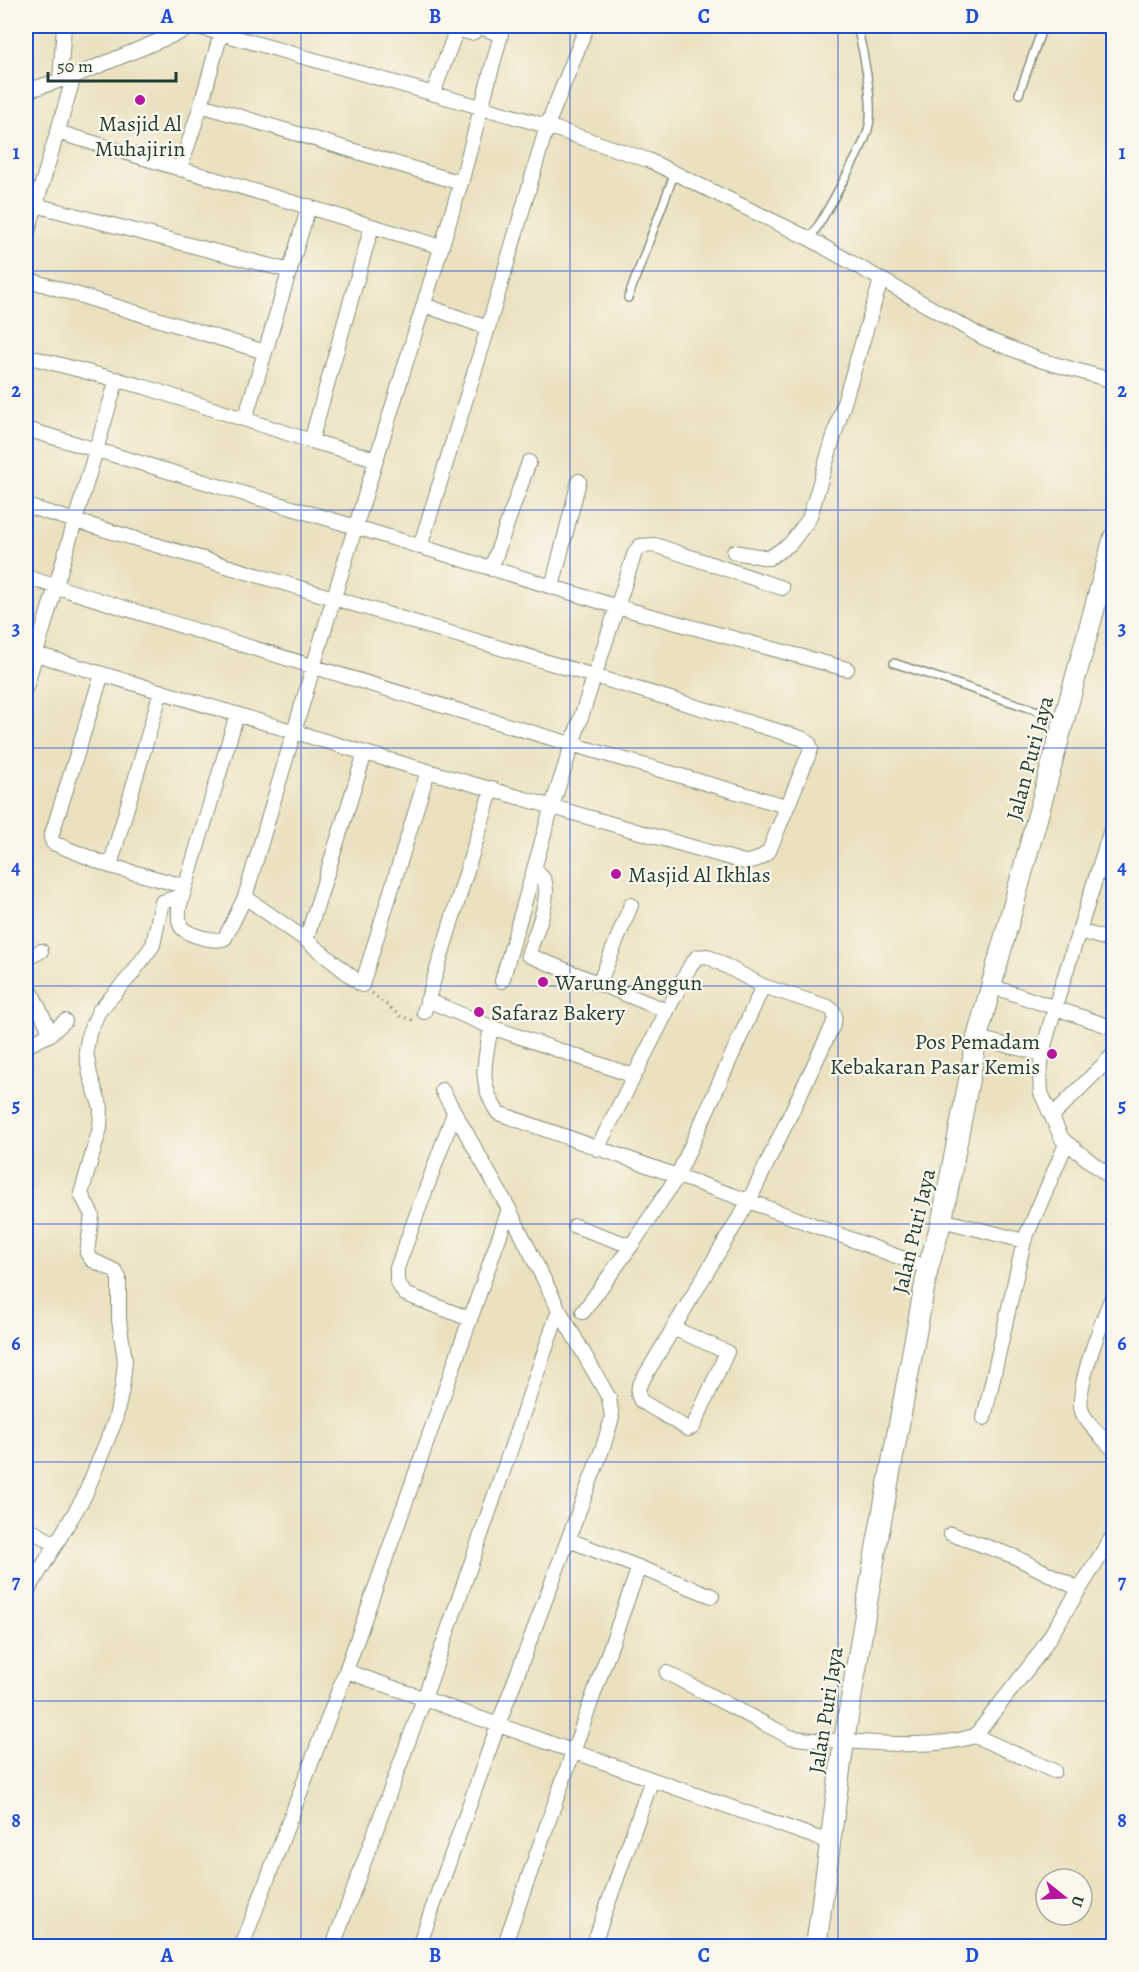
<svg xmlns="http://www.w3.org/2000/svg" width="1139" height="1972" viewBox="0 0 1139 1972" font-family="Alegreya,serif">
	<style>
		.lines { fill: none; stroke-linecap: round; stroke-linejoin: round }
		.lane-casing { stroke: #858f7a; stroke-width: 10 }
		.street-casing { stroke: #858f7a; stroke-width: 16 }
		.secondary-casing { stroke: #858f7a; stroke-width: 22 }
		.path { stroke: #858f7a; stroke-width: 3; stroke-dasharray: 1.5 4.5; stroke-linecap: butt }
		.lane { stroke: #fff; stroke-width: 7 }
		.street { stroke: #fff; stroke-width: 14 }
		.secondary { stroke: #fff; stroke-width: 20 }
		.grid { fill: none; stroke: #1d4ed8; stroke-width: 1.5; stroke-opacity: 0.55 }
		.poi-dot { fill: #b5179e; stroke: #fbf7ec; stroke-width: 2 }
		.labels { text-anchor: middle; stroke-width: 4.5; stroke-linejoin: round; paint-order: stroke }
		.poi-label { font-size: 22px; fill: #1f3d34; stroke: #fbf7ec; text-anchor: start }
		.street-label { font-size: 22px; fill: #1f3d34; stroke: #fbf7ec }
		.neatline { fill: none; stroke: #1d4ed8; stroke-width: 2 }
		.grid-label { font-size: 20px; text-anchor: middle; font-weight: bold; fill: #1d4ed8 }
	</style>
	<rect width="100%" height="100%" fill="#fbf7ec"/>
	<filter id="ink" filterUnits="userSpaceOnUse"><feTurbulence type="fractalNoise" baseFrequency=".0167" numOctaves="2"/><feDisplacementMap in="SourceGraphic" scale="12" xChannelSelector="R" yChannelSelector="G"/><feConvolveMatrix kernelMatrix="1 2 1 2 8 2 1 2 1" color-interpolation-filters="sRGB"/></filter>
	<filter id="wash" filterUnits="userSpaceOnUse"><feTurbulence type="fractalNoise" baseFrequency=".008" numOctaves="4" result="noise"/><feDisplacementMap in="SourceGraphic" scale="24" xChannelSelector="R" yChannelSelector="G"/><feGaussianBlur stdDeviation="1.35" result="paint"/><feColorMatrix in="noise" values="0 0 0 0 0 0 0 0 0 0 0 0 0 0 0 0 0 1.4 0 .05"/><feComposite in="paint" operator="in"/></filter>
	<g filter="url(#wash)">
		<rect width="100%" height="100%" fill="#ebe1bf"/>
	</g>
	<g filter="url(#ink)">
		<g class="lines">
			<!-- lane casing -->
			<g class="lane-casing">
				<path id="lane" d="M1019,94l24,-68
					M810,239c16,-25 29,-50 43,-76 6,-12 14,-24 16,-38 5,-22 -6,-76 -12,-99
					M628,298l47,-126
					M894,663l168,56"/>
			</g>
			<!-- street casing -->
			<g class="street-casing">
				<path id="street" d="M60,79l4,-53
					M26,91l48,-15 121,-50 352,100 101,34 162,79 174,99 56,22 74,21
					M433,94l23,-63 3,-1 12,3 3,-1 2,-6
					M201,105l260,78
					M57,132l385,115
					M180,169l21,-64 20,-72
					M35,205l255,66
					M26,238l48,-162
					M26,279l239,73
					M424,305l64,23
					M26,356l119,31 166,54 65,18
					M245,419l64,-213
					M26,429l330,98 262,80 229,62
					M311,441l61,-215
					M26,506l775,232 8,5 2,6 -42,102c-8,8 -14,10 -25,11l-379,-109 -339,-102
					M420,547l68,-219 59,-202 40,-100
					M734,552l35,6 21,-14 19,-25 72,-239
					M491,569l38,-107
					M26,577c252,80 505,157 760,229
					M552,587l27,-106
					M102,674l-51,163 2,6 57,23 74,20
					M26,687l91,-308
					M237,714l-58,194c0,7 -1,15 3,20 8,8 34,15 43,10l20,-41 89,-300 127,-414 39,-145 1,-3 -23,-9
					M1114,820l-59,187 -13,47 -2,21 1,18 21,46 52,41
					M110,866l51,-175
					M534,869c3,3 8,7 10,11 8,17 -10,57 -16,75l139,56
					M245,897l61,43 56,45 66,-214
					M1079,931l35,10
					M306,940l59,-187
					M26,959l15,-8
					M26,981l21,44 2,10 -23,11
					M502,981l50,-175 83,-254 5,-6 15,-1 127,43
					M599,984l32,-79
					M991,986l123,42
					M427,1000l64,27 143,49
					M424,1012l68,-224
					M491,1027c-6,35 -14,54 7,86l251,88 179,67
					M49,1035l16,-14
					M977,1038l65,16
					M454,1113l-57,155v14l8,12 65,25
					M1053,1115l61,-61
					M597,1149l93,-183 7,-9 10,-1 56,30 65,21c8,5 8,9 5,18l-84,176 -110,185 -1,8 3,7 47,28 5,-2 34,-75 -54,-24
					M942,1220l82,21
					M575,1226l56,20
					M1114,1292c-9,22 -42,102 -31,122 7,13 21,25 31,36
					M583,1312l48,-66 46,-69 86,-191
					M984,1418l40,-177 42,-97
					M26,1527l30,18
					M951,1534l62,22 66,33
					M569,1540l143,56
					M26,1594l58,-97 31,-76 7,-32 3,-28 -6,-41v-42l-4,-7 -23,-11 -5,-7 5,-38 -11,-21 19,-66 1,-20 -11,-33 -4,-24 3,-18 10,-22 32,-36 22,-30 9,-43 19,-6
					M346,1671l483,171
					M667,1673l123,64c19,4 37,3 56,4 41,3 90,7 129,-5l64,-82 75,-120
					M975,1736l79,35
					M242,1946l104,-275 163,-462
					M333,1946l91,-247 135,-389
					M419,1946l79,-221 105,-278 9,-29 -3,-20 -50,-88 -50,-101 -67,-119
					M504,1946l135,-379
					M593,1946l59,-167"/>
			</g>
			<!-- secondary casing -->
			<g class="secondary-casing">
				<path id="secondary" d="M816,1946l28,-205 33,-198 51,-275 14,-48 35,-182 137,-501"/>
			</g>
			<!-- path -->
			<path class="path" d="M372,993l28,23 13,4"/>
			<!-- lane -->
			<use href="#lane" class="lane"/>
			<!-- street -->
			<use href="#street" class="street"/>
			<!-- secondary -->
			<use href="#secondary" class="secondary"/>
		</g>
	</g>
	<!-- grid -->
	<path class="grid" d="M301,26v1920M570,26v1920M838,26v1920M26,271h1088M26,510h1088M26,748h1088M26,986h1088M26,1224h1088M26,1462h1088M26,1701h1088"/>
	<!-- markers -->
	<g class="poi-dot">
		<circle cx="140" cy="100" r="6"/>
		<circle cx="616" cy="874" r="6"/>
		<circle cx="543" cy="982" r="6"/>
		<circle cx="479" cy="1012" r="6"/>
		<circle cx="1052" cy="1054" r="6"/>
	</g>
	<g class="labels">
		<!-- poi labels -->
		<g class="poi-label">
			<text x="140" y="131" text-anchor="middle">Masjid Al<tspan x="140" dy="25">Muhajirin</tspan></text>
			<text x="628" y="882">Masjid Al Ikhlas</text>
			<text x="555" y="990">Warung Anggun</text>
			<text x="491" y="1020">Safaraz Bakery</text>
			<text x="1040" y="1049" text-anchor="end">Pos Pemadam<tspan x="1040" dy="25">Kebakaran Pasar Kemis</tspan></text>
		</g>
		<!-- street labels -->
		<g class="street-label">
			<text transform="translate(1029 758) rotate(-75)" y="8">Jalan Puri Jaya</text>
			<text transform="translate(913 1231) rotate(-77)" y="8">Jalan Puri Jaya</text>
			<text transform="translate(825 1710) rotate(-81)" y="8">Jalan Puri Jaya</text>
		</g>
	</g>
	<!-- margin -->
	<rect width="1139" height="1972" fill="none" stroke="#fbf7ec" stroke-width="66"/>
	<!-- north arrow -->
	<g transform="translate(1064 1897) rotate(108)"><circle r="28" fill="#fbf7ec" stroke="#a3ada2" stroke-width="1.5"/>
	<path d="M0-4.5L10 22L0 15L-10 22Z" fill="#b5179e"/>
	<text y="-9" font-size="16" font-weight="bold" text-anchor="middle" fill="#1f3d34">U</text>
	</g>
	<!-- scale -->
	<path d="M48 72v9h128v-9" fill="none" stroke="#1f3d34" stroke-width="3"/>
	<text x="57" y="72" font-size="18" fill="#1f3d34" stroke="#fbf7ec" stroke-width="4.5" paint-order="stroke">50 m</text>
	<rect x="33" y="33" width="1073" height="1906" class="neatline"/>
	<g class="grid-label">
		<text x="167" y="23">A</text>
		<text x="435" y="23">B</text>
		<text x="704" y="23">C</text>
		<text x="972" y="23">D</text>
		<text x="16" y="159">1</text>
		<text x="1122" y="159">1</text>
		<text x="16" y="397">2</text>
		<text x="1122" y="397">2</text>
		<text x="16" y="635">3</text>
		<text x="1122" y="635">3</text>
		<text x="16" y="874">4</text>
		<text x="1122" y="874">4</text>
		<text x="16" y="1112">5</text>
		<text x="1122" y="1112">5</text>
		<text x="16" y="1350">6</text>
		<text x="1122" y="1350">6</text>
		<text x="16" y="1588">7</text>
		<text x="1122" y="1588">7</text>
		<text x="16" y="1827">8</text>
		<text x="1122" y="1827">8</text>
		<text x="167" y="1962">A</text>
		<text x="435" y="1962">B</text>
		<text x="704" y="1962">C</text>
		<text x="972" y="1962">D</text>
	</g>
</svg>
